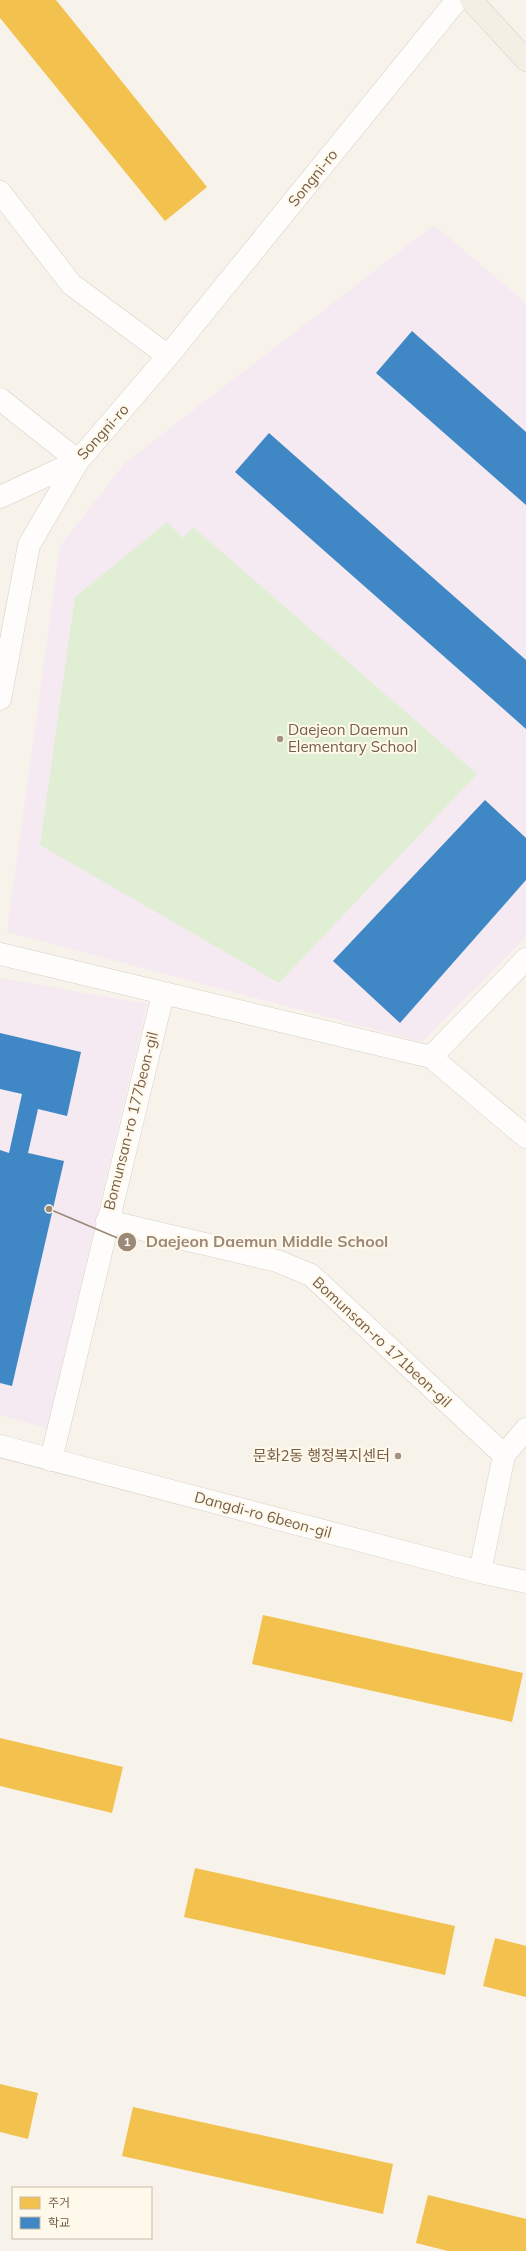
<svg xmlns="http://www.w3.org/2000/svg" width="526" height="2251" viewBox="0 0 526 2251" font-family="Mulish,'Noto Sans KR',sans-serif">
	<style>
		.education { fill: #f5e9f2 }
		.green { fill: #e0efd3 }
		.homes { fill: #f2c14e }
		.schools { fill: #3f88c5 }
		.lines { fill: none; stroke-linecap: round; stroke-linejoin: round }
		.minor-casing { stroke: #d6cfc6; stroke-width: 23 }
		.major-casing { stroke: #d6cec5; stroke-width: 23 }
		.minor { stroke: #fefdfc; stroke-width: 22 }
		.major { stroke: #f3efe4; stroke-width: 22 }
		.poi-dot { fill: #a49281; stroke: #fff9eb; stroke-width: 1.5 }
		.labels { text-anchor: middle; stroke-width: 4; stroke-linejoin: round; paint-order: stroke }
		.street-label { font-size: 15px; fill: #775e48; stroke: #fff9eb }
		.poi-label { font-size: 15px; fill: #775e48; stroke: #fff9eb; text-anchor: start }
		.leader { fill: none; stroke: #9b8876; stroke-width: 1.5 }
		.callout-dot { fill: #9b8876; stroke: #fff9eb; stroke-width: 1.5 }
		.mark-label { font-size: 12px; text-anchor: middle; font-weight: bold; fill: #fff }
		.callout-label { font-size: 16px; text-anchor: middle; font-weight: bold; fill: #9b8876; stroke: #fff9eb; stroke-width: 4; stroke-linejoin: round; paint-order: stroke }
	</style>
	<rect width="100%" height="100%" fill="#f7f3ea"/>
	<!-- education -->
	<path class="education" d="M434,225l92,78v634l-104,105 -415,-110 53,-386 65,-83z
		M0,978l147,26 -100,424 -47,-13z"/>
	<!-- green -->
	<path class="green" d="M167,522l16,16 10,-11 284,247 -198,209 -239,-138 35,-248z"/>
	<!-- homes -->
	<path class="homes" d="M0,0h56l151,187 -42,34 -165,-203z
		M263,1615l260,58 -11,49 -260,-58z
		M0,1738l123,29 -11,46 -112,-27z
		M195,1868l260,58 -10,49 -261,-58z
		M495,1938l31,8v51l-43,-11z
		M0,2084l38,9 -10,46 -28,-7z
		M133,2107l260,57 -10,50 -261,-58z
		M428,2195l98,24v32h-78l-32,-8z"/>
	<!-- schools -->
	<path class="schools" d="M412,331l114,101v73l-150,-132z
		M269,433l257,227v69l-291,-257z
		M485,800l41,38v42l-126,143 -67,-62z
		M0,1033l81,19 -14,64 -29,-7 -10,44 36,8 -52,225 -12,-3v-233l9,3 13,-59 -22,-5z"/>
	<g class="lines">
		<!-- minor casing -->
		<g class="minor-casing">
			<path id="minor" d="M0,192l71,92 97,72
				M0,399l78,62 -49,84 -29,154
				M0,497l78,-36 90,-105 289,-356
				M0,954l431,103 95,80
				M431,1057l95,-98
				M107,1221l170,40 34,14 193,180
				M0,1446l480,126 46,10
				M51,1460l112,-466
				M480,1572l24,-117 22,-26"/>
		</g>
		<!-- major casing -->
		<g class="major-casing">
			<path id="major" d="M471,0l55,60"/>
		</g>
		<!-- minor -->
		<use href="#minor" class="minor"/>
		<!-- major -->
		<use href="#major" class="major"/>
	</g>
	<!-- markers -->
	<g class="poi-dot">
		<circle cx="280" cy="739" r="4"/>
		<circle cx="398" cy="1456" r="4"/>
	</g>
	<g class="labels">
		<!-- street labels -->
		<g class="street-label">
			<text transform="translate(313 178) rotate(-51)" y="5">Songni-ro</text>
			<text transform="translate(103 432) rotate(-48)" y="5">Songni-ro</text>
			<text transform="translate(131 1121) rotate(-76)" y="5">Bomunsan-ro 177beon-gil</text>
			<text transform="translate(382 1342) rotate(43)" y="5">Bomunsan-ro 171beon-gil</text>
			<text transform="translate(263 1515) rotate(15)" y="5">Dangdi-ro 6beon-gil</text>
		</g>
		<!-- poi labels -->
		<g class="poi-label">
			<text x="288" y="735">Daejeon Daemun<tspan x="288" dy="17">Elementary School</tspan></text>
			<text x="390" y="1461" text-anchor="end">문화2동 행정복지센터</text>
		</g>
	</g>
	<!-- callouts -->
	<path class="leader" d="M49 1209L127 1242"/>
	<g class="callout-dot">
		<circle cx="49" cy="1209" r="4"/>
		<circle cx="127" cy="1242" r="10"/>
	</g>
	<g class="mark-label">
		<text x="127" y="1246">1</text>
	</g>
	<g class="callout-label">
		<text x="267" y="1247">Daejeon Daemun Middle School</text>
	</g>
	<!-- legend -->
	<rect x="12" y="2187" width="140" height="52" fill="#fff9eb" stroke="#c9bbaa"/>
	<rect x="20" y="2197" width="20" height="12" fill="#f2c14e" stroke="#c9bbaa"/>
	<text x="48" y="2207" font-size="12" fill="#775e48">주거</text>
	<rect x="20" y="2217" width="20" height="12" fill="#3f88c5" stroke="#c9bbaa"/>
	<text x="48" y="2227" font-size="12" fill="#775e48">학교</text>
</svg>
